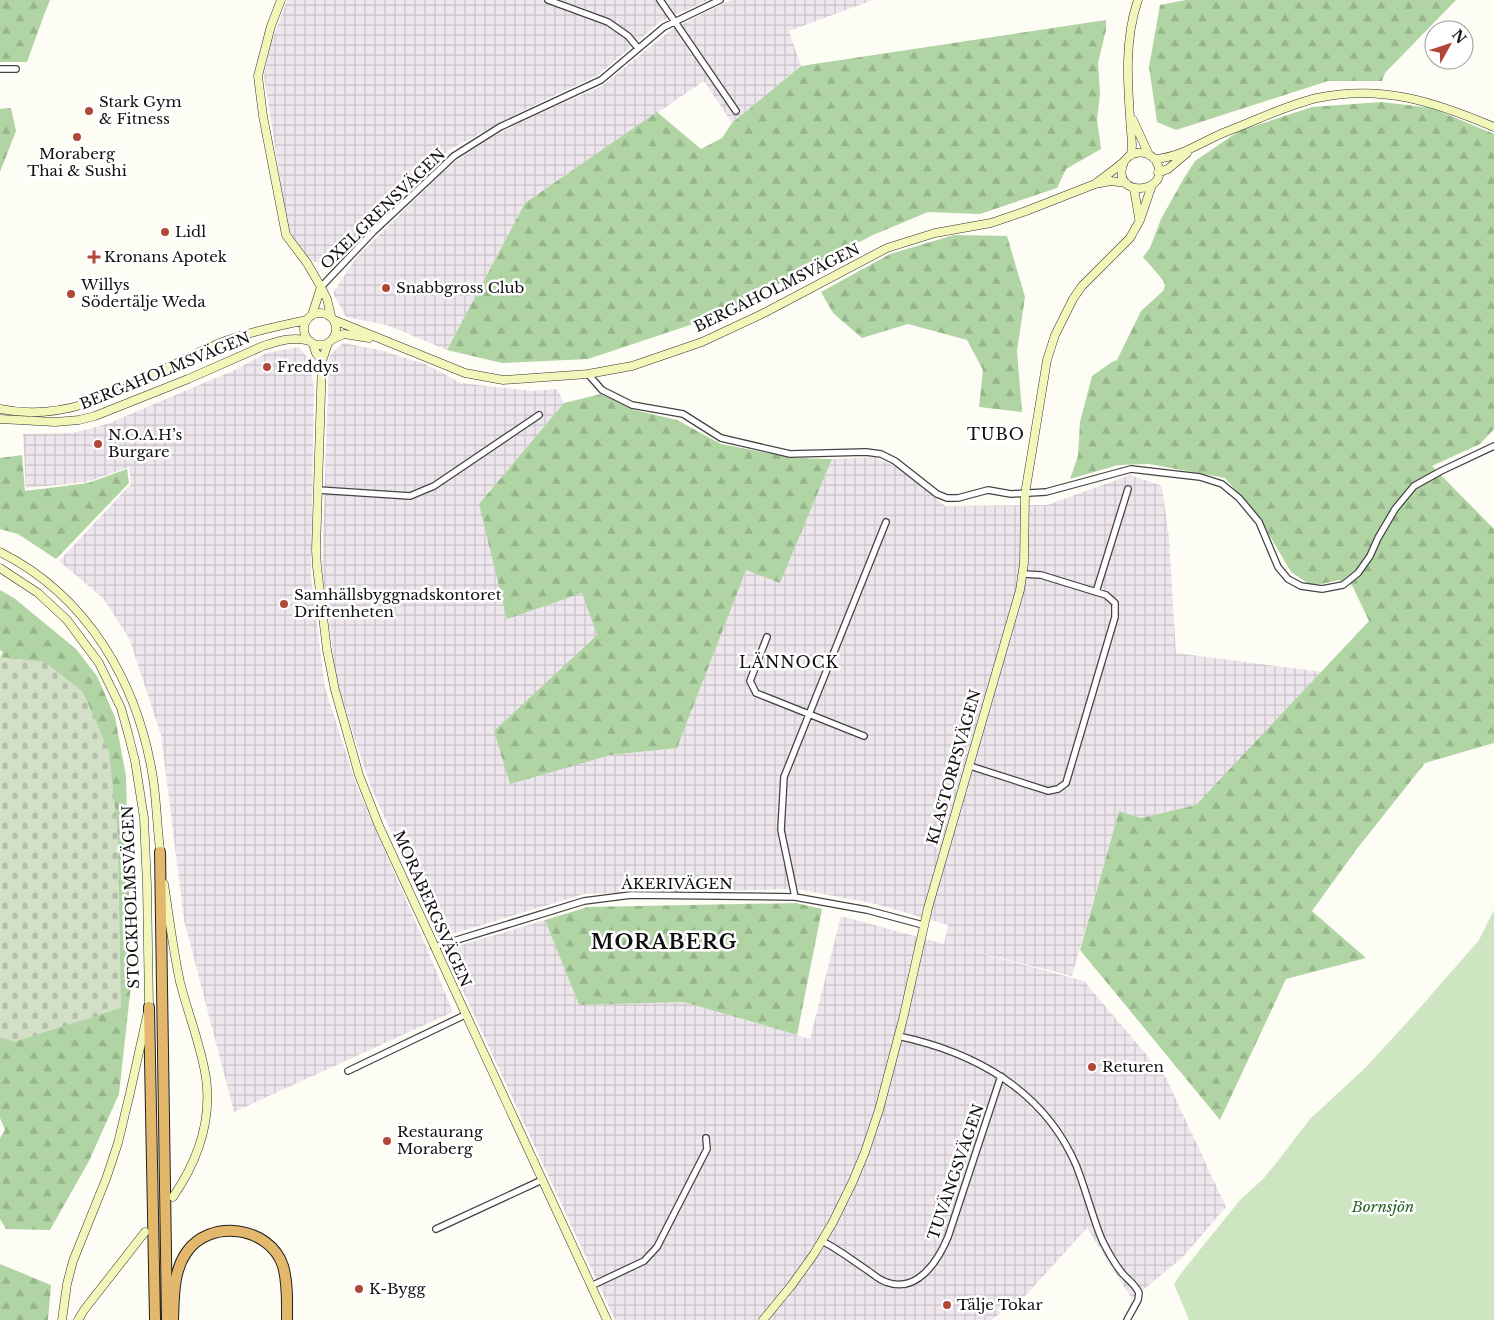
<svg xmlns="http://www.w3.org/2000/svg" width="1494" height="1320" viewBox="0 0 1494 1320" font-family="'Libre Baskerville',serif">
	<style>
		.industrial { fill: url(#industrial-grid) }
		.forest { fill: url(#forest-firs) }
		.cemetery { fill: url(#cemetery-stones) }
		.park { fill: #cee5c1 }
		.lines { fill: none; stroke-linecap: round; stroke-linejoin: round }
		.street-casing { stroke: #434343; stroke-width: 8 }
		.secondary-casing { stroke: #323232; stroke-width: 9 }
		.highway-casing { stroke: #212121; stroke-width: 12 }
		.street { stroke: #fff; stroke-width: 5.5 }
		.secondary { stroke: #f2f6b8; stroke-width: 8 }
		.highway { stroke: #e3b86d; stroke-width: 10 }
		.poi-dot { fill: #b14738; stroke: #fff; stroke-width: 2 }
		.labels { text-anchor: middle; stroke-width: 5; stroke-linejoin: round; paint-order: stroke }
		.poi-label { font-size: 15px; fill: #101010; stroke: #fff; text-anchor: start }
		.street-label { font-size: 15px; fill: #101010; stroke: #fff }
		.park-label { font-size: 15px; font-style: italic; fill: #296127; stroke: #fff }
		.neighbourhood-label { font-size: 16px; letter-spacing: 1px; fill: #101010; stroke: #fff }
		.district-label { font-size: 20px; font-weight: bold; letter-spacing: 1px; fill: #101010; stroke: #fff }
	</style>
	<defs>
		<pattern id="industrial-grid" width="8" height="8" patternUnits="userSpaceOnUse" patternTransform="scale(1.25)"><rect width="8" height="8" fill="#ede6ed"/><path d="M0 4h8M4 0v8" fill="none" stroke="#cac4ca"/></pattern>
		<pattern id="forest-firs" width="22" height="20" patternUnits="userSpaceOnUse" patternTransform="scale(1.25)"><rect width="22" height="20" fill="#b0d4a3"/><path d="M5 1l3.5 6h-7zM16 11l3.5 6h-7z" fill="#96b58b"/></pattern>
		<pattern id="cemetery-stones" width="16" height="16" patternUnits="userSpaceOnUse" patternTransform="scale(1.25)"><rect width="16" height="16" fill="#d3dfc7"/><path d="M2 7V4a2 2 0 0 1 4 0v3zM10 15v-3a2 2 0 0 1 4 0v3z" fill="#b4beaa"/></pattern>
	</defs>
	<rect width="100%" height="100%" fill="#fefdf5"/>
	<!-- industrial -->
	<path class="industrial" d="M287,0h422l-48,21 -63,54 -76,36 -73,39 -61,56 -57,59 -21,-4 -22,-31 -24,-154 7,-32z
		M731,0h142l-84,31 12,35 -69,57 -28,-42 -179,122 -78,147 -60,-25 -41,-8 -13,-24 23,-35 87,-86 17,-14 34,-22 35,-18 73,-32 70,-57z
		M343,343l37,7 45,14 36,19 72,8 24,-2 7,14 -85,101 103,89 15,42 -102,96 15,52 101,-28 66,-7 69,-179 34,14 52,-124 41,-2 26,11 46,38 102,-1 83,-30 32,11 7,52 7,115 147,19 -127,133 -55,13 -22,-7 -47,165 -119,-30 131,35 82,97 60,129 -43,50 -51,42 -45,-71 -60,66 -36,26h-376l-171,-370 101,-30 34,85 105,-3 126,37 31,-123 103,28 4,-19 -72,-21 -79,-15 -213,5 -145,44 -69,-153 -33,-102 -15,-114 7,-213z
		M299,347l11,14 4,29 -3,186 14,112 32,99 71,164 25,61 -219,100 -50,-192 -23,-185 -32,-97 -26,-40 -44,-37 72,-77 -2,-17 -42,15 -61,6 -3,-54 50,-1 34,-9 130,-55 29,-16z"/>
	<!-- forest -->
	<path class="forest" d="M0,0h50l-6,15 -17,47h-27z
		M1186,0h270l-71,73 -3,8h-54l-152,49 -19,-8 -8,-55 11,-62z
		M1106,20v10l-8,33 2,31 -3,26 4,29 -35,20 -9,19 -77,26 -52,-2 -55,23 -159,82 -126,42 -86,4 -55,-13 78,-147 132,-91 44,37 21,-11 10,-15 69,-57z
		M1382,102l50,6 62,26v295l-14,15 -48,22 62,63v214l-69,20 -69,87 -44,61 54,47 -80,21 -66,141 -140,-170 39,-139 22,7 55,-13 173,-184 -17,-36 -13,-5 -27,6 -21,-14 -33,-56 -33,-38 -76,-14 -31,1 -48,14 8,-23 2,-34 12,-46 20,-14 5,-2 24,-49 22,-20 2,-5 -2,-6 -20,-23 7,-9 11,-29 23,-41 11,-17 44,-30 73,-24z
		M11,108l5,23 -16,41v-63z
		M954,235l53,1 18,61 -8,54 5,61 -43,-5 4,-37 -16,-30 -59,-16 -46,14 -29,-25 -12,-21 69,-38z
		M601,394l33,16 43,10 44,24 72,14 39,1 -52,124 -34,-13 -69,178 -66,7 -101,29 -16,-53 103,-96 -15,-42 -75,26 -28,-115 85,-101z
		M22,455l3,36 63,-8 39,-14 2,14 -73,76 -38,-25 -18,-5v-71z
		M0,590l14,8 62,51 21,27 18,41 11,59 5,209 -12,109 -30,67 -39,69 -44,-1 -6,-10v-81l5,-8 -5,-12v-460l3,-6 -3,-2z
		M796,903l26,6 -25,126 -113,-33 -105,3 -34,-85 43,-13z
		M0,1264l51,21 -3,35h-48z"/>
	<!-- cemetery -->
	<path class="cemetery" d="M0,657l45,5 38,30 26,59 9,84 3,173 -107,34 -14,-5z"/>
	<!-- park -->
	<path class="park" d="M1494,910v410h-305l-15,-36 8,-12 58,-72 23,-21 14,-17 33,-43 55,-51 46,-50 68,-78z"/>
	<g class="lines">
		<!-- street casing -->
		<g class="street-casing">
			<path id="street" d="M548,0l60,22 20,14 10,12
				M660,0l76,111
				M0,69h16
				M321,287l53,-56 80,-75 46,-29 101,-47 63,-53 56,-27
				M588,374l14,16 30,15 51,9 38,24 69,16 76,-2 15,2 14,7 42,33 10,4h11l30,-8 23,4 35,-2 85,-23 69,8 22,7 17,14 20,24 19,45 10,12 13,7 21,3 21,-4 15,-12 12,-17 8,-18 17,-29 19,-23 27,-15 53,-25
				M318,490l92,6 24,-10 105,-71
				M1096,592l32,-103
				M767,637l-17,44 6,12 108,43
				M970,766l78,25 10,-2 8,-6 49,-166v-14l-9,-8 -65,-20 -18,-1
				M795,897l-14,-67 3,-53 102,-255
				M434,947l150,-46 47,-6 164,2 72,13 56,15
				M898,1036c76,16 146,54 178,129 10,25 16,51 26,75 6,12 12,23 20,33 6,7 14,12 17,20l-1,7 -11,20
				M348,1071l117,-56
				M436,1229l106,-49
				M822,1241c16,8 30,19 45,29 6,4 12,10 19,12 31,12 52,-21 62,-45l53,-161
				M591,1286l53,-25 13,-14 50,-98 -1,-11"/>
		</g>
		<!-- secondary casing -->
		<g class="secondary-casing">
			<path id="secondary" d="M281,0l-10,26 -13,50 5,40 23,119 21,28 14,24 6,12 4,17
				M1133,120l16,35
				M1131,155l1,-10c-3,-47 -10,-100 6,-145
				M1154,159c27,-1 50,-19 74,-28 29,-11 59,-26 89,-33 65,-14 118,4 177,29
				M1158,173l10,-4 19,-16
				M1096,183c8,-6 17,-12 25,-19 3,-2 5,-5 8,-8 9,-6 21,-4 27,5 19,33 -48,39 -32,1
				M1134,188l5,30
				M304 329a16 16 0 1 1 32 0a16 16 0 1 1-32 0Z
				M312,315l9,-28
				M334,320l131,53 38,7 85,-6 44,-8 70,-24 62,-29 123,-65 48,-15 56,-10 35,-12 69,-27 16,-3 15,2
				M333,339l11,-5 25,4
				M328,343l-6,18 -6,189 1,17 10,83 8,40 24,85 20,51 228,494
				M313,344l3,9 6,8
				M0,409c84,18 152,-40 225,-68 27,-10 54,-15 82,-21
				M0,419l55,3 24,-2 16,-4 93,-37 75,-33c16,-5 30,-10 47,-5
				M0,552c88,44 138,131 153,226 4,26 4,53 8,79
				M0,568l38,25 29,27 32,43 22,45 7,25 7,28 9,57 3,67 2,122 -19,86 -12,50 -12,36 -33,82 -6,23 -5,36
				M164,884c5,32 9,66 16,98 8,32 21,63 26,96 6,43 -9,84 -33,119
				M78,1320l6,-10 61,-78
				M763,1320l28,-34 23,-32 19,-32 20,-41 12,-29 14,-42 24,-91 25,-111 92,-318 4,-27 1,-69 22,-134 8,-25 18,-36 9,-13 48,-48 10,-18 12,-35"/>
		</g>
		<!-- highway casing -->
		<g class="highway-casing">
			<path id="highway" d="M160,852l7,468
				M149,1007l6,313
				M173,1320c1,-22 0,-48 13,-67 23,-35 84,-27 97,13 5,17 4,37 4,54"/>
		</g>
		<!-- street -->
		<use href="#street" class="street"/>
		<!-- secondary -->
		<use href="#secondary" class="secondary"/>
		<!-- highway -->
		<use href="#highway" class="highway"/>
	</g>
	<!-- markers -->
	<g class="poi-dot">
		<circle cx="89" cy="111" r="5"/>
		<circle cx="77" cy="137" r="5"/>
		<circle cx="165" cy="232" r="5"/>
		<path d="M91.5 249.5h5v5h5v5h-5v5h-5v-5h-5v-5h5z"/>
		<circle cx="386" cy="288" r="5"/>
		<circle cx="71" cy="294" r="5"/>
		<circle cx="267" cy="367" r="5"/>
		<circle cx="98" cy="444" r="5"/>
		<circle cx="284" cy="604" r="5"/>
		<circle cx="1092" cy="1067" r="5"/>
		<circle cx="387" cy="1141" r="5"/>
		<circle cx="359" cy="1289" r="5"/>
		<circle cx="947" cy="1305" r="5"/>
	</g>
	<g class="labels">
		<!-- poi labels -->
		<g class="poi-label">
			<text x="99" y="107">Stark Gym<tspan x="99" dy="17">&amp; Fitness</tspan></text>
			<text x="77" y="159" text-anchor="middle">Moraberg<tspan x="77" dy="17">Thai &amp; Sushi</tspan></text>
			<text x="175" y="237">Lidl</text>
			<text x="104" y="262">Kronans Apotek</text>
			<text x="81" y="290">Willys<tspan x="81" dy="17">Södertälje Weda</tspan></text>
			<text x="396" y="293">Snabbgross Club</text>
			<text x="277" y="372">Freddys</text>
			<text x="108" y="440">N.O.A.H’s<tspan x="108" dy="17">Burgare</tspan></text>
			<text x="294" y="600">Samhällsbyggnadskontoret<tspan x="294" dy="17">Driftenheten</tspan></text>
			<text x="1102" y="1072">Returen</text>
			<text x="397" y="1137">Restaurang<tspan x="397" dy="17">Moraberg</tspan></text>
			<text x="369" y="1294">K-Bygg</text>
			<text x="957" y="1310">Tälje Tokar</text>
		</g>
		<!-- street labels -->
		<g class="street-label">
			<text transform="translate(383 209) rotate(-44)" y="5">OXELGRENSVÄGEN</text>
			<text transform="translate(777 288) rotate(-26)" y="5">BERGAHOLMSVÄGEN</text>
			<text transform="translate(165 371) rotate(-22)" y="5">BERGAHOLMSVÄGEN</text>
			<text transform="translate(954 767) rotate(-74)" y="5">KLASTORPSVÄGEN</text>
			<text x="677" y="889">ÅKERIVÄGEN</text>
			<text transform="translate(131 897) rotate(-92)" y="5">STOCKHOLMSVÄGEN</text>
			<text transform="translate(432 909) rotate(66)" y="5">MORABERGSVÄGEN</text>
			<text transform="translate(956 1172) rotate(-71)" y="5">TUVÄNGSVÄGEN</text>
		</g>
		<!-- park labels -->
		<g class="park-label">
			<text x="1383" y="1212">Bornsjön</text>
		</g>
		<!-- neighbourhood labels -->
		<g class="neighbourhood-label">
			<text x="996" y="440">TUBO</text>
			<text x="789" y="668">LÄNNOCK</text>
		</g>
		<!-- district labels -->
		<g class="district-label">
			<text x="664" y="949">MORABERG</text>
		</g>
	</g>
	<!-- north arrow -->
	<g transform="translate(1449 45) rotate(50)"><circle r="24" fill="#ffffff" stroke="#9f9f9f"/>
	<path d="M0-4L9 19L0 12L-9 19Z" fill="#b14738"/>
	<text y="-8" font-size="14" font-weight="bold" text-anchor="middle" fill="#101010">N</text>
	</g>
</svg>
